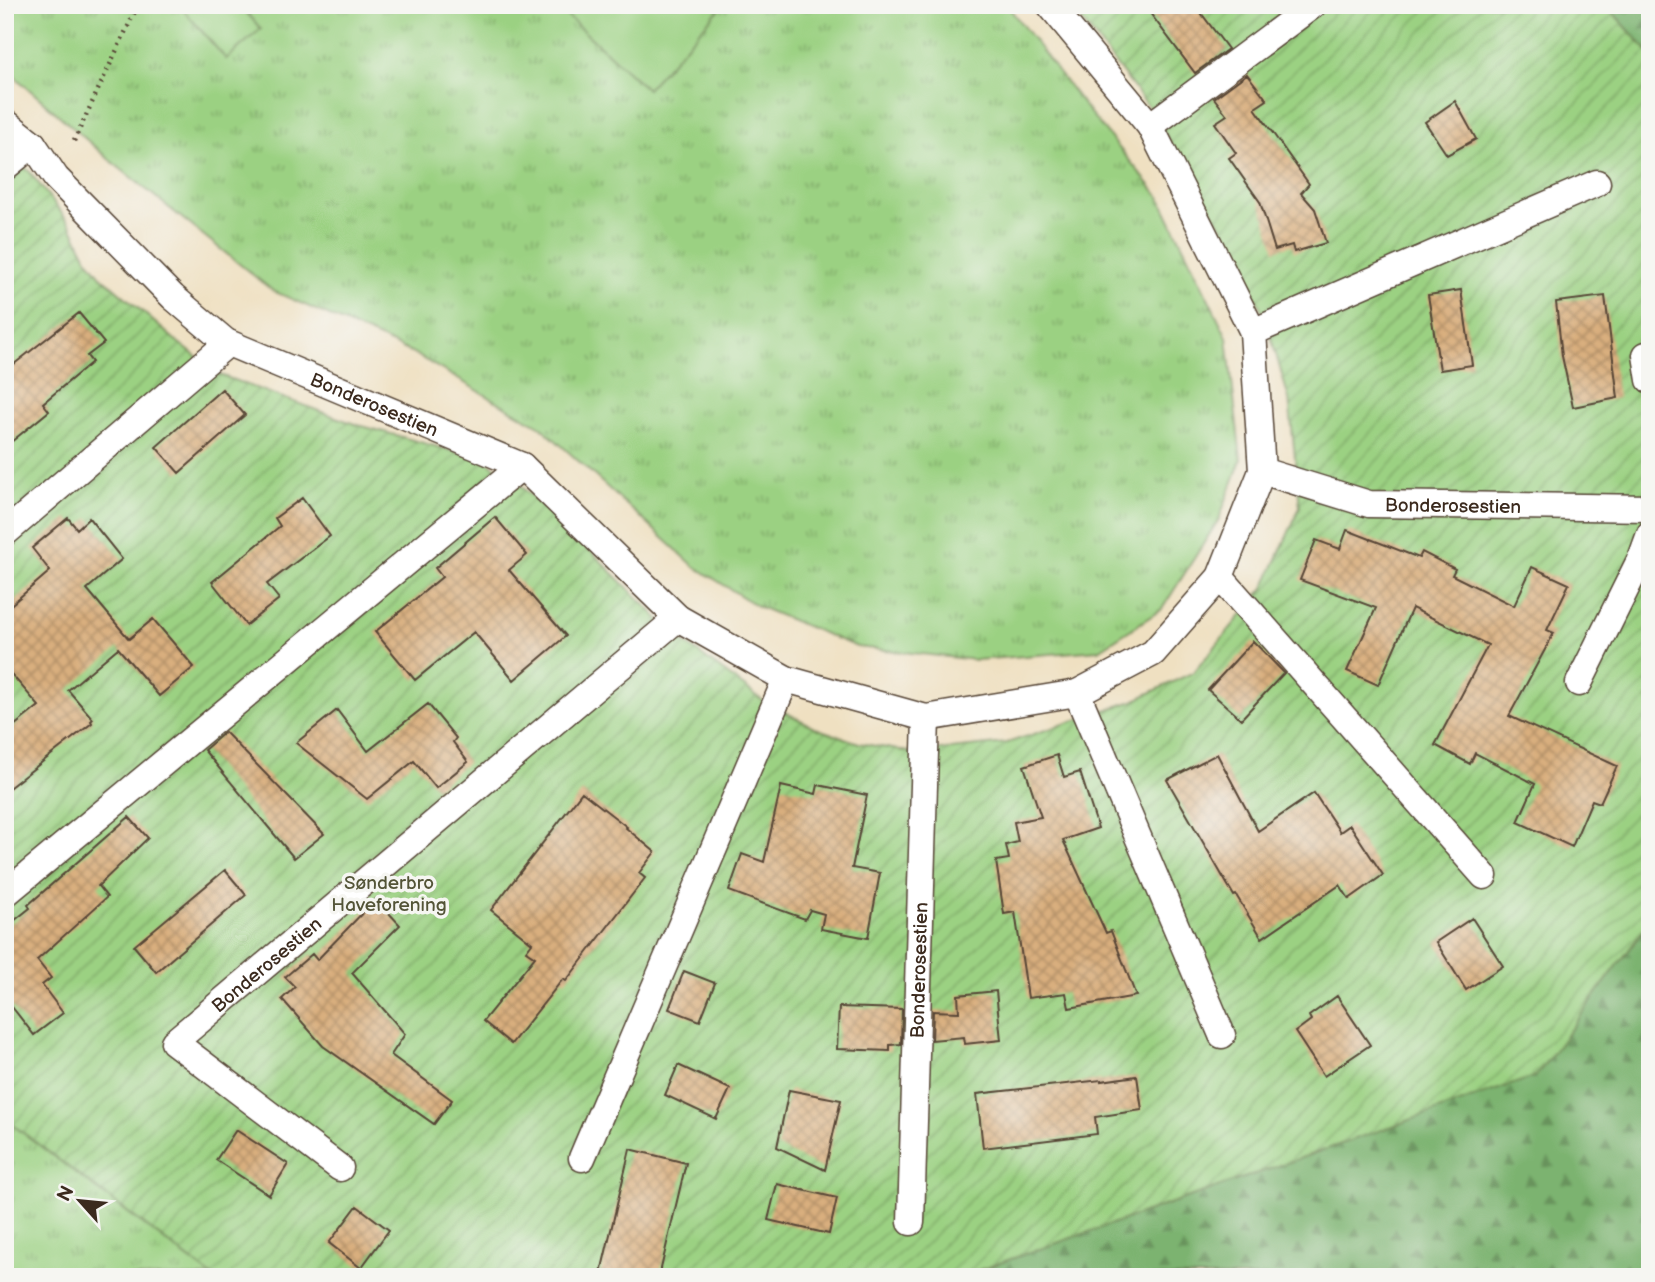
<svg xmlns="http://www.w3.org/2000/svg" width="1655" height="1282" viewBox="0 0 1655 1282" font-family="'Balsamiq Sans',sans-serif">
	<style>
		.grass { fill: url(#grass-tufts); stroke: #6b7e50; stroke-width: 2 }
		.forest { fill: url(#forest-firs); stroke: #5c6e47; stroke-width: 2 }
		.garden { fill: url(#garden-furrows); stroke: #6b7e50; stroke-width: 2 }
		.pitch { fill: #9bd182; stroke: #6b7e50; stroke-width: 2 }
		.building { fill: url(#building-cross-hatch) }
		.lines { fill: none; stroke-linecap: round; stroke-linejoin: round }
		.lane-casing { stroke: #564536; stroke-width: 29 }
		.path { stroke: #564536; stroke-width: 4.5; stroke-dasharray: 2 5; stroke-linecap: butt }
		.lane { stroke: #fff; stroke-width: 26 }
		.labels { text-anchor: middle; stroke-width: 7; stroke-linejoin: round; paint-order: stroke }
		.street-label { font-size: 19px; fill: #3b2a1e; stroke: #f6f6f2 }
		.park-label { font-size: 19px; fill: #535437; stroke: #f6f6f2 }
	</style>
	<defs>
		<pattern id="grass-tufts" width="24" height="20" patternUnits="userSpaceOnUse" patternTransform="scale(1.75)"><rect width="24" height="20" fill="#9bd182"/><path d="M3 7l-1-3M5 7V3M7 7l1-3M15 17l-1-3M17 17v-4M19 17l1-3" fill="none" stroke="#80aa6a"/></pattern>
		<pattern id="forest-firs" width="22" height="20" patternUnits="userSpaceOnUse" patternTransform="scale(1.75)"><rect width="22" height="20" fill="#7cb370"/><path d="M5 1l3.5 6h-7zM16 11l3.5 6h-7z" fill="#67925b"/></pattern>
		<pattern id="garden-furrows" width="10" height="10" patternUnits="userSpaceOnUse" patternTransform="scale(1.75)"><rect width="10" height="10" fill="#9bd182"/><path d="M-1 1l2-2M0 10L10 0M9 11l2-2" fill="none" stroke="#80aa6a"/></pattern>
		<pattern id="building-cross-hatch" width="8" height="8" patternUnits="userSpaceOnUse" patternTransform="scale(1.75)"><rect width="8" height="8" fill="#d9af7e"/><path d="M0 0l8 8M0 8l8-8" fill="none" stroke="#b18f67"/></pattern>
	</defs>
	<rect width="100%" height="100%" fill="#f6f6f2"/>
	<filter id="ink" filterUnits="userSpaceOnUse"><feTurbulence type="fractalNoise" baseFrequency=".0143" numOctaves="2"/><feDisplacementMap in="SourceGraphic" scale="14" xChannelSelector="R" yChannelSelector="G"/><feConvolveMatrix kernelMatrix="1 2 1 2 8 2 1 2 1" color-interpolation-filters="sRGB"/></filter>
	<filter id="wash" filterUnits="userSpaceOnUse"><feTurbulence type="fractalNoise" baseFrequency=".00686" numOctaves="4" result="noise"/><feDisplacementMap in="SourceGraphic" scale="28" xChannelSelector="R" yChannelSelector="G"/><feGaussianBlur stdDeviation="1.57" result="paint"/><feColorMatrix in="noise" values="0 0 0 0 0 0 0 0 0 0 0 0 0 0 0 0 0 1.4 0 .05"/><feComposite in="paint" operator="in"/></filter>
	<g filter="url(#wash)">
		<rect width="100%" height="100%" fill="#efe0c1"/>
		<!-- grass -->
		<path class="grass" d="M5,5h1002l78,102 74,89 68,141 14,123 -22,59 -57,90 -63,41 -123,10 -119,-13 -100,-41 -63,-40 -153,-139 -130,-75 -138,-61 -161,-129 -107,-94z
			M5,1119l184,140 24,18h-208z"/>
		<!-- forest -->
		<path class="forest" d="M1606,5h44v49z
			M1650,921v356h-691l577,-201z"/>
		<!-- garden -->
		<path class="garden" d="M1070,5h536l44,49v867l-114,155 -577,201h-746l-208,-158v-966l24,18 41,53 17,34 14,18 73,63 46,36 135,49 130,36 34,24 74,69 84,84 86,64 55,28 41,14 55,10 93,-10 126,-42 61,-29 70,-84 36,-81 -11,-108 -24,-82 -44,-92 -71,-116z"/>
		<!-- pitch -->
		<path class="pitch" d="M179,5h61l21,24 -35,30z
			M555,5h168l-76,84z"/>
		<g id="blocks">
			<!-- building -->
			<path class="building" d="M1144,5h51l33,44 -33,24z
				M1247,74l20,26 -12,8 54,76 -8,9 14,16 11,34 -32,9 -2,-7 -17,5 -15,-48 -31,-44 7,-5 -21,-30 12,-8 -13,-17z
				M1455,101l21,38 -29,16 -22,-33z
				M1461,290l11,75 -32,5 -12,-75z
				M1605,296l13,102 -45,9 -11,-51 -6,-54z
				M79,313l25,30 -17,13 5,6 -49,41 6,8 -44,36v-91l8,9z
				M222,389l23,26 -66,58 -23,-26z
				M302,498l28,38 -63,48 12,15 -33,26 -34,-43 68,-56 -5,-8z
				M495,517l32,38 -18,15 57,66 -52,44 -40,-48 -59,48 -40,-48 67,-55 -7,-9z
				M68,518l9,11 12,-11 33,41 -35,30 42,50 24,-20 41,48 -35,29 -41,-48 -50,42 25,29 -2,2 1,2 -87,68v-58l34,-27 -34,-39v-57l45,-39 -18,-23z
				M1347,530l72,28 3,-6 33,17 -3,6 62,31 18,-39 37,17 -22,46 7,3 -45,83 108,50 -17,37 -8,-3 -20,47 -54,-25 17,-38 -60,-31 -5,11 -35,-19 53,-100 -76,-37 -34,77 -31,-14 29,-63 -76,-28 16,-40 24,9z
				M1253,641l31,32 -43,46 -33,-29z
				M428,704l28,34 -3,4 15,20 -32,26 -22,-27 -47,38 -71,-56 41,-33 31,41z
				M225,732l99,102 -30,24 -90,-108z
				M1217,754l41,77 56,-38 26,39 10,-7 33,50 -34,24 -9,-14 -78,53 -26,-43 -2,1 -67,-116z
				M1057,755l7,22 16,-5 18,56 -35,12 43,93 5,-2 25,65 -67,12 -3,-15 -38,5 -13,-86 -11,2 -8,-53 13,-2 -3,-14 12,-3 -4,-20 27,-5 -17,-51z
				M818,785l49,10 -15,73 28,5 -12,65 -47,-9 3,-15 -14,-4 -5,9 -76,-28 13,-37 22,8 17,-76 35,8z
				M582,792l45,35 -1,1 29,24 -16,21 6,5 -79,103 -3,-2 -52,65 -28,-23 52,-64 -9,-6 6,-8 -41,-33z
				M129,817l19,21 -50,48 9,11 -70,63 14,18 -9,7 21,28 -29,22 -22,-28 -7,5v-94l5,6 20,-16 -2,-3z
				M225,870l21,25 -90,77 -22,-26z
				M376,899l24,26 -48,48 53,61 -14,21 61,45 -18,24 -111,-78 -41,-47 13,-12 -10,-10 27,-23 5,6z
				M1472,918l31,48 -37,24 -30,-48z
				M684,971l31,12 -15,38 -31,-12z
				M996,991l5,49 -36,4 -1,-7 -32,3 1,-29 26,1 -1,-17z
				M1337,996l33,49 -46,31 -29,-44 16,-12 -2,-4z
				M839,1007l63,2 -1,35 -11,1v6l-53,-2z
				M678,1065l52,24 -14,30 -51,-24z
				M1137,1076l5,34 -47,7 2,17 -114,14 -6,-54 124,-14v1z
				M789,1090l52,10 -16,70 -48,-23z
				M236,1130l52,34 -19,31 -53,-35z
				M630,1149l56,14 -27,114h-59z
				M777,1184l60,14 -8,36 -61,-14z
				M357,1206l32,24 -28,38 -32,-25z"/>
		</g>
	</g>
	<g filter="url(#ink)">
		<use href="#blocks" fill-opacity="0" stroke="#564536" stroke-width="2"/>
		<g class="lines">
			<!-- lane casing -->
			<g class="lane-casing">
				<g id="lane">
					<path id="s1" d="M5,122l28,22 23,34 117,119 53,45 296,124 156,152 108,61 140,39 151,-25 76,-40 67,-76 42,-106 -9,-139 -103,-206 -100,-121"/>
					<path d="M1150,126l163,-121"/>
					<path d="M5,167l28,-23"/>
					<path d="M1253,332l344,-149"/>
					<path d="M1646,355l4,25"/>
					<path id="s2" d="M1262,471l107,33 281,4"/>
					<path d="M5,533l223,-190"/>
					<path d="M1220,577l264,299"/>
					<path d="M1579,683l63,-127 8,-22"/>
					<path d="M1077,693l145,342"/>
					<path d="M5,894l517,-428"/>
					<path d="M582,1158l204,-479"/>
					<path id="s3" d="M340,1168l-166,-126 504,-424"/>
					<path id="s4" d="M911,1222l15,-504"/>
				</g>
			</g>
			<!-- path -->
			<path class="path" d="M74,141l64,-136"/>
			<!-- lane -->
			<use href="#lane" class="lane"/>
		</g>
	</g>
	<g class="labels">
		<!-- street labels -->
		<g class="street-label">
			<text dy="7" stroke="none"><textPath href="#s1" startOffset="474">Bonderosestien</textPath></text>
			<text dy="7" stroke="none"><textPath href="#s2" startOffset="196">Bonderosestien</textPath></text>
			<text dy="7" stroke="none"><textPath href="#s3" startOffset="329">Bonderosestien</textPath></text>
			<text dy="7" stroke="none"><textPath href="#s4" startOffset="252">Bonderosestien</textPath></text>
		</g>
		<!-- park labels -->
		<g class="park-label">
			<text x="389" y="889">Sønderbro<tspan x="389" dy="22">Haveforening</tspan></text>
		</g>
	</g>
	<!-- margin -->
	<rect width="1655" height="1282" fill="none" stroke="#f6f6f2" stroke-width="28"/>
	<!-- north arrow -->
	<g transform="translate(80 1201) rotate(297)" stroke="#f6f6f2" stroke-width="5" paint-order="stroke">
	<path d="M0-5L12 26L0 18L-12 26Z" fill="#3b2a1e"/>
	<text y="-10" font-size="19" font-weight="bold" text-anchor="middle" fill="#3b2a1e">N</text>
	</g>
</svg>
